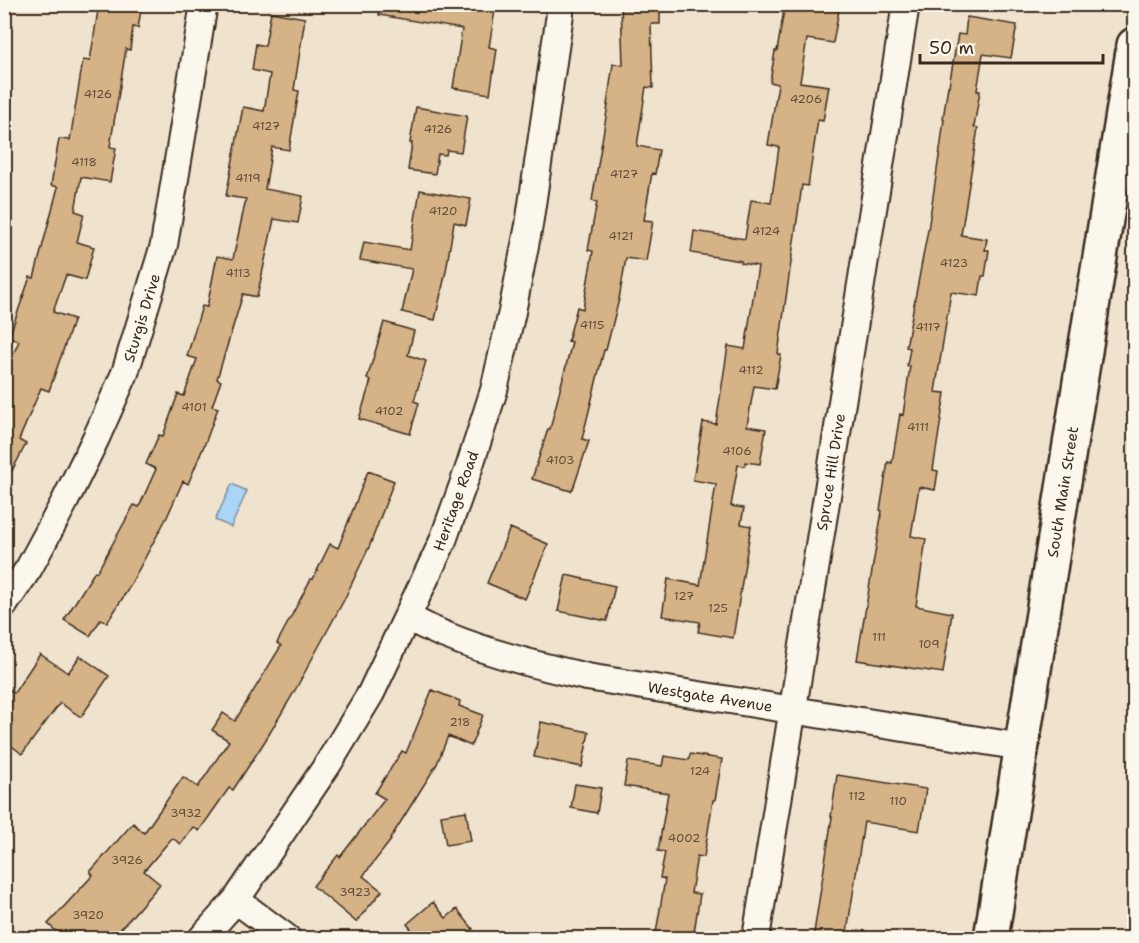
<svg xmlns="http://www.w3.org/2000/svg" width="1139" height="943" viewBox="0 0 1139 943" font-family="'Shantell Sans',sans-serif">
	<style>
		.water { fill: #abd5f6; stroke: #7e91a0; stroke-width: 1.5 }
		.building { fill: #d5b387; stroke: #3b2a1e; stroke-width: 1.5 }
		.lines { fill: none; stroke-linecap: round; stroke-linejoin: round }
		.street-casing { stroke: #3b2a1e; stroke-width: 30 }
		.secondary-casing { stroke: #3b2a1e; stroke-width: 38 }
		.street { stroke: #fbf7ec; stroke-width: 26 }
		.secondary { stroke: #fbf7ec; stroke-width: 33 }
		.labels { text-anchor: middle; stroke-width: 5; stroke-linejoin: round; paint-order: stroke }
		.number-label { font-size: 12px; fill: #624c38 }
		.street-label { font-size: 15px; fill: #3b2a1e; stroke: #fbf7ec }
	</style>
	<rect width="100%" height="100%" fill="#f0e3ce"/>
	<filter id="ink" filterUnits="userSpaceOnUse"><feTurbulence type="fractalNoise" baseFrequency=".0167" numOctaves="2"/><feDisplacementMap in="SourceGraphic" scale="12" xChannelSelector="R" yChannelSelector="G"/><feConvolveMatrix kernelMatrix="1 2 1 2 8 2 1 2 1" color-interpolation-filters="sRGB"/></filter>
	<g filter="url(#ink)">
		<!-- water -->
		<path class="water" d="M232,484l15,7 -16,36 -16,-7z"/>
		<!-- building -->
		<path class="building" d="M99,4h43l-4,24 -5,-1 -3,23 -4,-1 -16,98 6,1 -6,34 -29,-5 -6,34 9,3 -7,28 17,5 -9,33 -19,-5 -13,37 21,7 -25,72 -8,-3 -22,52 7,4 -22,42v-110l15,-35 -10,-4 21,-60 4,1 24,-91 -7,-2 8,-46 11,1 13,-80 7,1z
			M380,4h116l-7,43 8,2 -7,45 -37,-6 9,-59 -83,-14z
			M621,4h39v20h-9l2,64 -7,-1 -9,59 22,4 -4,24 -3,-1 -8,47 9,1 -7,40 -20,-3 -7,41 -13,51h-2l-22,89 7,2 -16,48h-1l-1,2 -39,-12 16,-50h2l22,-87 -4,-1 9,-34 6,2 10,-58 -5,-1 9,-48 -5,-1 16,-96h-1l6,-41 10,1z
			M785,4h36l-1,3 19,3 -6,33 -26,-4 -7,43 29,4 -6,35 -5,-1 -10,66 -6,-1 -24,169 3,1 -6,34 -21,-3 -7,40 19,3 -6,35 -15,-2v4l-7,-1 -7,41 13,2 -3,16 10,2 -18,112 -35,-6 2,-10 -38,-6 6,-37 32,6 16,-101 -23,-4 10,-58 13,2 12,-78 17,3 13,-83 -17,-3v-2l-50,-8 3,-22 51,8 6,-39 20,3 8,-56 -11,-2 10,-61 -8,-2 5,-31h2z
			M271,12l34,6 -11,72 5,1 -10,59 -17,-3 -7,42 38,7 -5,27 -24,-4 -17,78 -14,-3 -26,85 4,2 -9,25 6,2 -12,33 -18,43 -5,-3 -16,36 -40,74 -20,32 -6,-4 -11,17 -26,-16 31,-49 2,1 37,-67 5,2 17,-38 -10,-5 13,-29 4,1 15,-42 6,2 13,-37 -10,-3 15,-50 5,1 10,-51 16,3 13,-60 -20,-3 17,-89 21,4 6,-37 -18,-4 4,-26 9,2z
			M967,17l50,8 -6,33 -28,-4 -6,37h3l-6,36 4,1 -17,107 26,4 -2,11h4l-4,26h-3l-3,20 -28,-4 -16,100 10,1 -12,77 5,1 -3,19 -16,-3 -8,49 15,3 -10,67 36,7 -9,60 -86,-13 25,-149 -2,-1 8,-48 4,1 8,-49 3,1 7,-49h-3l3,-18 -4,-1 22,-117 13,-87 3,-24h-1l5,-33h1l9,-52 7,1z
			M416,107l51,9 -6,36 -14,-2 -1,5 -8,-1 -3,20 -27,-4 4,-27h-2z
			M420,190l51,9 -5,26 -12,-3 -8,49 -11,49 -33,-8 10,-43 -52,-9 4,-18 46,8z
			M384,322l30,9 -6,24 18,6 -12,40 5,2 -9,31 -51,-15 12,-39 -4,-1z
			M368,471l26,10 -24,64 -26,55 -51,94 -28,47 -32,49 -4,-2 -30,43 -6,-4 -12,17 -9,-6 -28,33 16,13 -48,55h-47l-17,-15 45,-49 -3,-3 43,-49 11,10 39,-56 15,10 31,-46 -17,-11 11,-17 12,8 46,-75 -4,-3 34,-64h2l17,-35 8,4z
			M510,528l38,16 -23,55 -38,-16z
			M566,575l49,11 -8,35 -49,-10z
			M40,654l28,19 12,-17 29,20 -28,41 -21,-14 -38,51 -18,-14v-54l10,7z
			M432,690l28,11 -1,5 24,9 -12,31 -23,-10 -11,28 -47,75 1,1 -28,36 19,15 -26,31 -43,-36 25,-31 2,2 45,-58 -10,-6 27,-42 4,2z
			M541,722l48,10 -7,35 -48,-10z
			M690,754l32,5 -7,41h-2l-9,57 -7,-1 -6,37 9,1 -7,45h-38l10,-60 -5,-1 5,-26 -7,-1 10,-58 -44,-7 4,-25 34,5 2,-10 25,4z
			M837,775l89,14 -7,42 -55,-9 -18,117h-33l19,-122h-1z
			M575,784l26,4 -4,25 -26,-5z
			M466,811l5,30 -25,4 -5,-30z
			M433,902l13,16 11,-9 16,20 -10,9v1h-44l-12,-15z"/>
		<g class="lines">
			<!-- street casing -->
			<g class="street-casing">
				<path id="street" d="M4,605l25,-37 35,-65 32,-65 29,-65 39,-128 40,-241
					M407,617c12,6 25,13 38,18 46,19 93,31 142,42l435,70
					M236,900l51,38
					M202,938l34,-38 92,-136 43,-71 71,-150 27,-75 25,-78 18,-78 17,-87 31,-211 -2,-10
					M756,938l150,-934"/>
			</g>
			<!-- secondary casing -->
			<g class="secondary-casing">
				<path id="secondary" d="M991,938l143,-893"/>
			</g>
			<!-- street -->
			<use href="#street" class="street"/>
			<!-- secondary -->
			<use href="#secondary" class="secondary"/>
		</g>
	</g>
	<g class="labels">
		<!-- number labels -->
		<g class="number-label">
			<text x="98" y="98">4126</text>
			<text x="806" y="103">4206</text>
			<text x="266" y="130">4127</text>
			<text x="438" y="133">4126</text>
			<text x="84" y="166">4118</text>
			<text x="624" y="178">4127</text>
			<text x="248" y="182">4119</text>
			<text x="443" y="215">4120</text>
			<text x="766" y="235">4124</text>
			<text x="621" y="240">4121</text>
			<text x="954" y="267">4123</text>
			<text x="238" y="277">4113</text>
			<text x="592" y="329">4115</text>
			<text x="928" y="331">4117</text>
			<text x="751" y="374">4112</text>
			<text x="194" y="411">4101</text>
			<text x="389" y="415">4102</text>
			<text x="918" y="431">4111</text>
			<text x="737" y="455">4106</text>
			<text x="560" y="464">4103</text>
			<text x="684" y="600">127</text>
			<text x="718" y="612">125</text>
			<text x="879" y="641">111</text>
			<text x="929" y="648">109</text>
			<text x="460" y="726">218</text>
			<text x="700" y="775">124</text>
			<text x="857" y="800">112</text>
			<text x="898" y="805">110</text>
			<text x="186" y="817">3932</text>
			<text x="684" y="842">4002</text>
			<text x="127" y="864">3926</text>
			<text x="355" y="896">3923</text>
			<text x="88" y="919">3920</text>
		</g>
		<!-- street labels -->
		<g class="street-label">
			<text transform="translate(142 318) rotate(-73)" y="5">Sturgis Drive</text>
			<text transform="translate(831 472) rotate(-81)" y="5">Spruce Hill Drive</text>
			<text transform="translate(1063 492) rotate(-81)" y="5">South Main Street</text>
			<text transform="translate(456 501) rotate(-70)" y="5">Heritage Road</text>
			<text transform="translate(710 697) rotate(9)" y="5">Westgate Avenue</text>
		</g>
	</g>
	<!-- margin -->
	<rect width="1139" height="943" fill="none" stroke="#fbf7ec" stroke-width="24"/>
	<rect x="12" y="12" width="1115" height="919" fill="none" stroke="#3b2a1e" stroke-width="2" filter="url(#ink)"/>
	<!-- scale -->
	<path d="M920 54v9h183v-9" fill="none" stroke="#3b2a1e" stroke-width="3"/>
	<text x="929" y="54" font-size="18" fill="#3b2a1e" stroke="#fbf7ec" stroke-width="4.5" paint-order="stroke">50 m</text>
</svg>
